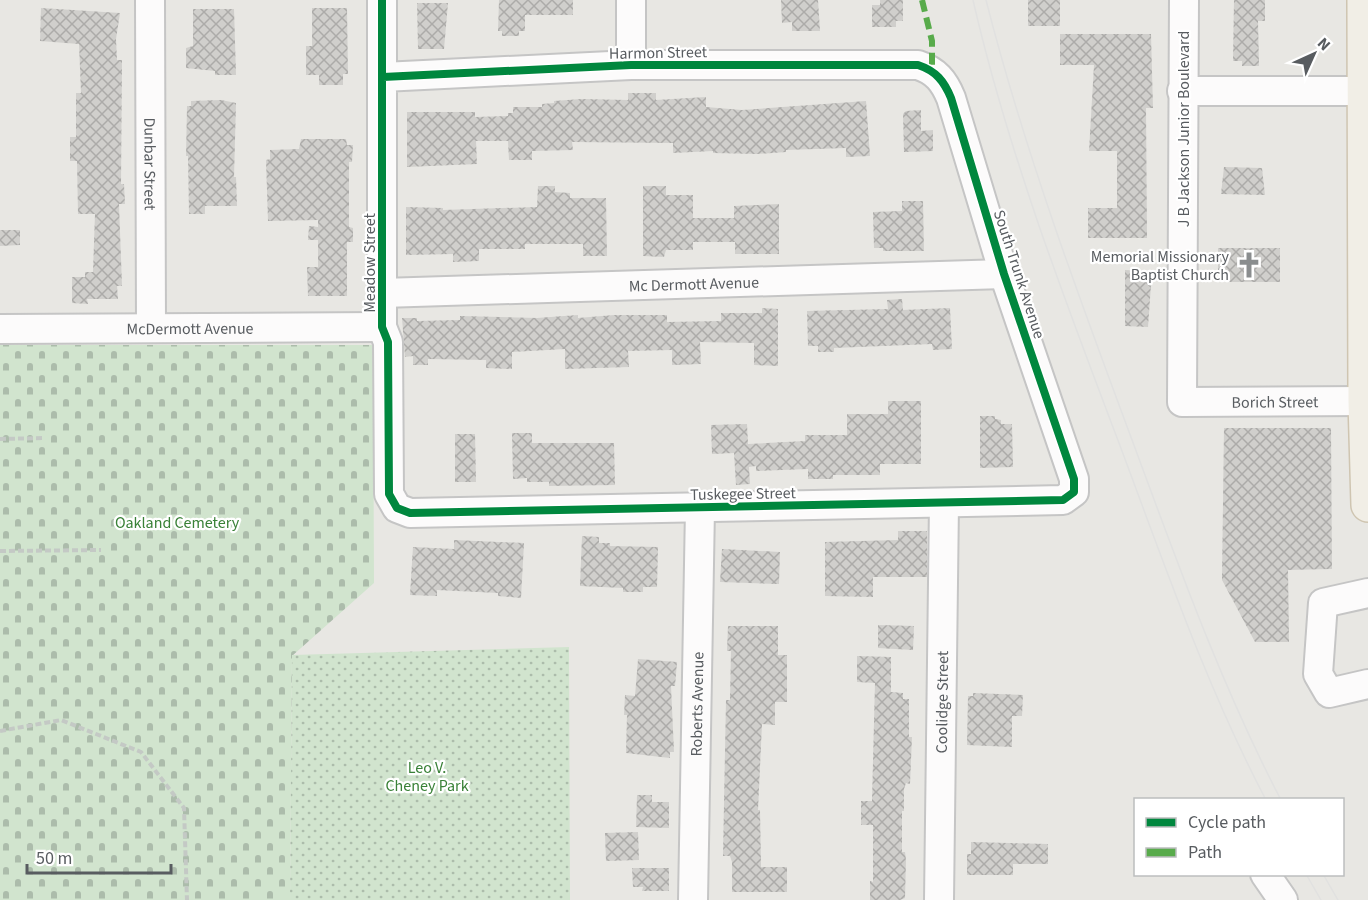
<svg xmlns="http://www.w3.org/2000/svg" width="1368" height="900" viewBox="0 0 1368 900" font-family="'Source Sans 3',sans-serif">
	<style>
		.cemetery { fill: url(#cemetery-stones) }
		.park { fill: url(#park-dots) }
		.building { fill: url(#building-cross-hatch) }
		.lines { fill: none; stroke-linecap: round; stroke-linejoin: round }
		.minor-casing { stroke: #c5c5c5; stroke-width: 32 }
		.major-casing { stroke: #cfc5b1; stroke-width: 36 }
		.path { stroke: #c4c9c5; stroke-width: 4; stroke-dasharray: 6 3; stroke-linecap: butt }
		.minor { stroke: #fcfbfb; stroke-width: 28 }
		.major { stroke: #f1eee6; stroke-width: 33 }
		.tram { stroke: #e1e1e0; stroke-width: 1.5 }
		.quiet { stroke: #58ab4b; stroke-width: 6; stroke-dasharray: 12 6; stroke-linecap: butt }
		.cycleway-casing { stroke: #fff; stroke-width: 11 }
		.cycleway { stroke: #00873e; stroke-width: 8 }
		.labels { text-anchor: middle; stroke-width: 4.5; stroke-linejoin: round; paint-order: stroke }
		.street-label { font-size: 16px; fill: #585c60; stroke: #fff }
		.poi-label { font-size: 16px; fill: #585c60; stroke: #fff; text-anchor: end }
		.park-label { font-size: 16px; fill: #398137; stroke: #fff }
	</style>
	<defs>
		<pattern id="cemetery-stones" width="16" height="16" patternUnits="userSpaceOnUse" patternTransform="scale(1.5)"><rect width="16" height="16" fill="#d1e4ce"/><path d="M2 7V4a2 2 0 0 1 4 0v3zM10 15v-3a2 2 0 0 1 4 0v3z" fill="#acbcab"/></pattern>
		<pattern id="park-dots" width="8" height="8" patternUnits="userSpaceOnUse" patternTransform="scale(1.5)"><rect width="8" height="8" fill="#d1e4ce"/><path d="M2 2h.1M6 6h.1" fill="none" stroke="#acbcab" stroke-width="1.8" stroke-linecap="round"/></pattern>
		<pattern id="building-cross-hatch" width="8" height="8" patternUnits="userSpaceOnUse" patternTransform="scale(1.5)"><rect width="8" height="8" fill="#d0cfcc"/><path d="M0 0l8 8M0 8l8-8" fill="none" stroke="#acaba9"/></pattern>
	</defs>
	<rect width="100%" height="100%" fill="#e8e7e3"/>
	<!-- cemetery -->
	<path class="cemetery" d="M0,345h373l1,238 -82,73 -2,244h-290z"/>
	<!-- park -->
	<path class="park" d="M569,647l1,253h-280l2,-245z"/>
	<!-- building -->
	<path class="building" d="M499,0h74v15h-48v16h-6v5h-17v-5h-4z
		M781,0h37l2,31h-28v-9l-10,1z
		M880,0h23v21h-7v6h-24v-22h8z
		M1028,0h32v26h-32z
		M1234,0h31v21h-7l1,45h-17v-5h-9z
		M417,3h31l-4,46h-26z
		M41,8l79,5 -4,26 1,21h5l-1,124h3l1,20h-6l3,82h-5l1,13h-31l1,5 -16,-1v-26h13v-5h8l2,-58h-17l-1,-53h-7v-24h6v-44h5l-2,-49 -39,-3z
		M312,8h35l1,66h-5v11h-24v-10h-13v-29h6z
		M193,9h41l2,66h-21v-4l-29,-3v-20l7,-2z
		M1060,34h91l2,74h-7l1,130h-59v-30h29v-57h-28l5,-86h-34z
		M628,93h28v7l50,-3v10l36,3 124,-9 4,55 -24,1v-9l-60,2v2l-29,2 -44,-1v-2l-40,2v-10l-101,-1 1,8 -41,1v9h-23l-1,-19h-32l1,23 -70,3v-55h68v5l33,-1v-3h5v-6h29v-3l12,-1v-2l27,-2 47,1z
		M221,100l15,3 -2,74h2l1,29h-32v8h-16l-1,-58h-2l1,-50h4v-5z
		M921,110v21l12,-1v21l-29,1 -1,-38 3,-3z
		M301,139h45l1,6h6l-1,17h-3v65l4,1v14h-6v54h-39l-1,-29h11v-27h-10l1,-14 9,1v-7l-50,1 -2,-61 4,-1v-9l29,-1z
		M1224,167l38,1 3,27 -44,-1z
		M538,186h17v6l15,1v5h36l1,58h-24v-12h-58v5h-46v12l-26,1v-8l-47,1v-48l37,1v2l94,-3z
		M643,186h23v9h27v23h41v-12l45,-2v50h-44v-12h-42v8h-27l-2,7 -21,-1z
		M902,201h21l1,50h-41v-3h-9l-1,-36 29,-1z
		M0,230h20v15l-20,1z
		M1218,248h62v34h-62z
		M1125,270l23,1v14h3l-3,42 -23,-1z
		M902,299l1,11 47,-2 2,41 -19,1 -1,-6 -98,4v4h-16v-6h-10l-1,-35 81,-2 -1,-9z
		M762,308l16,1v57l-24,-1v-22l-54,-1 1,22 -29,1v-15l-44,1 1,16 -64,2v-20l-53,3v17l-26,-1v-8l-58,-1v6h-15v-9l-8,1 -3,-39h15v3l43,-1v-4l77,2 41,-3v3l36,-3h53v7l54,-1v-8h41z
		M888,401h33v63h-41v11h-47v4h-25v-10l-52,2v-5l-7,1 1,17 -14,1 -2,-32 -22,1 -1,-29 36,-1 1,20 57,-3v-6h42v-21h41z
		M980,416h15v3l6,1v4h11l1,43 -33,1z
		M1224,428h107l1,141 -44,1 1,72h-34l-33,-62z
		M512,433h20v10h82l1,42 -66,1v-4h-22v-4l-14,1z
		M455,434h20l1,48h-21z
		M898,531h29v46h-54v20l-48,-1v-54l73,-2z
		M582,536l17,1v6h11v3l48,1 -1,40h-14v5h-20v-4l-43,-2z
		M454,540l70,3 -3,55 -23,-2v-3l-61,-3v6l-27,-1 3,-48 41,2z
		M722,549l58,3 -1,32 -59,-2z
		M878,625l36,1 -1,24 -35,-2z
		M728,626h50v29h9v47h-12v23l-13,-1 -4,86h2l1,57h26v25h-55v-30l-2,-6h-7l3,-156h4l1,-49h-4z
		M857,656l34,1v35l12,1v6h6v38h3l-2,47 -4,-1 -2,6v22h-2v41h3l1,8 -1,38 -5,2h-30v-19l3,1v-57h-12v-24h11l3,-118 -18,-1z
		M638,659l39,3 -2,24h-4l3,66h-4v6l-44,-5 1,-38h-3l1,-20 10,1z
		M973,693l50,2 -1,21h-10v31l-45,-2 1,-49h5z
		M637,795h15v7h17v26l-33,-1z
		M638,832l1,28 -33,1 -1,-28z
		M971,842l77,2v20h-35v11h-46v-21h4z
		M632,868h37v23h-27l1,-4h-10z"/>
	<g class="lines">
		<!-- minor casing -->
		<g class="minor-casing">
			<g id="minor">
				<path id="s1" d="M150,0l1,327"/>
				<path d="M382,0v327l6,15 1,152 8,14 13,5 653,-13 11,-8v-13l-70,-205 -53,-176c-7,-17 -15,-27 -33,-33h-287l-248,12"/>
				<path id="s2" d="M1184,0l-2,402 186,-1"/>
				<path d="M631,65v-65"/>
				<path d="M1182,91h180"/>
				<path id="s3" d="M382,293l622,-19"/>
				<path id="s4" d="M0,329l382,-2"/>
				<path d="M1368,593l-45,10 -5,71 11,19 39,-9"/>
				<path d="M1265,874l18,26"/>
				<path id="s5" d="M693,900l7,-392"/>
				<path id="s6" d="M939,900l5,-397"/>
			</g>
		</g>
		<!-- major casing -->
		<g class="major-casing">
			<path id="major" d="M1364,0l1,401 3,104"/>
		</g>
		<!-- path -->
		<path class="path" d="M0,439l45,-1
			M0,551l101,-1
			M0,731l61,-11 80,32 43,56 3,92"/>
		<!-- minor -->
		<use href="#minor" class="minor"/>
		<!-- major -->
		<use href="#major" class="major"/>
		<!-- tram -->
		<path class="tram" d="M973,0c35,152 91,298 146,443 45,120 87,243 147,357
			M986,0c39,153 94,300 149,448 44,119 87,239 146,352
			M1306,874l15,26
			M1323,874l15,26"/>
		<!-- quiet -->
		<path class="quiet" d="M922,0l10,41v29"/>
		<!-- cycleway casing -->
		<g class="cycleway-casing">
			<path id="cycleway" d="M382,0v327l6,15 1,152 8,14 13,5 653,-13 11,-8v-13l-70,-205 -53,-176c-7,-17 -15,-27 -33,-33h-287l-248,12"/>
		</g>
		<!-- cycleway -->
		<use href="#cycleway" class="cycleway"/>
	</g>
	<!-- icons -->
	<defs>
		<g id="church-bare" transform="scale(2.07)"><path d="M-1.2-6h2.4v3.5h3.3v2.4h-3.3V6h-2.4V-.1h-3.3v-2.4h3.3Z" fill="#8a8d8e" stroke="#fff" stroke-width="2.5" paint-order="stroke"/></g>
	</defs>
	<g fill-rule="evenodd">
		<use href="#church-bare" x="1249" y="265"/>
	</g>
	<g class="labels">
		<!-- street labels -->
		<g class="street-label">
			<text transform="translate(658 52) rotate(-1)" y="6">Harmon Street</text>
			<text transform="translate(1183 129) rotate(-90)" y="6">J B Jackson Junior Boulevard</text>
			<text dy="6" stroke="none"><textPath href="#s1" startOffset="164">Dunbar Street</textPath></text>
			<text transform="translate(369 263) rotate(-90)" y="6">Meadow Street</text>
			<text transform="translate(1020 274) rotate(72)" y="6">South Trunk Avenue</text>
			<text dy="6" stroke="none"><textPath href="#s3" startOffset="312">Mc Dermott Avenue</textPath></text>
			<text dy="6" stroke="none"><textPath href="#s4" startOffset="190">McDermott Avenue</textPath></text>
			<text dy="6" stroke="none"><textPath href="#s2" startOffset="495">Borich Street</textPath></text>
			<text transform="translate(743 493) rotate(-1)" y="6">Tuskegee Street</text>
			<text dy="6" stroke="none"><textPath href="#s6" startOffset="198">Coolidge Street</textPath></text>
			<text dy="6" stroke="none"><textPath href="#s5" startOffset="196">Roberts Avenue</textPath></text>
		</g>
		<!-- poi labels -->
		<g class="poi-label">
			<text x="1229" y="262">Memorial Missionary<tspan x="1229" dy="18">Baptist Church</tspan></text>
		</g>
		<!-- park labels -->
		<g class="park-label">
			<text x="177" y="528">Oakland Cemetery</text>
			<text x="427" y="773">Leo V.<tspan x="427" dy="18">Cheney Park</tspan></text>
		</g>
	</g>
	<!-- legend -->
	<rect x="1134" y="798" width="210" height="78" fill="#ffffff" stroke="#bcbebf" stroke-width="1.5"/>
	<rect x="1146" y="818" width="30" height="9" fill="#00873e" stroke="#bcbebf" stroke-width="1.5"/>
	<text x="1188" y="828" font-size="18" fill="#585c60">Cycle path</text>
	<rect x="1146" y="848" width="30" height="9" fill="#58ab4b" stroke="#bcbebf" stroke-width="1.5"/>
	<text x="1188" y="858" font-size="18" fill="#585c60">Path</text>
	<!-- north arrow -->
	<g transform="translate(1314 54) rotate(45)" stroke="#ffffff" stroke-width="4.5" paint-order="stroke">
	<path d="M0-4.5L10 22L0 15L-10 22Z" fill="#585c60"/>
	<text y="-9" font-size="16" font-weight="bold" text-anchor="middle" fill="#585c60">N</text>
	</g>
	<!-- scale -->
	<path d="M27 864v9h144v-9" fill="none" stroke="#585c60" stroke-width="3"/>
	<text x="36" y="864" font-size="18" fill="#585c60" stroke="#ffffff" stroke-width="4.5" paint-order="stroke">50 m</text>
</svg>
